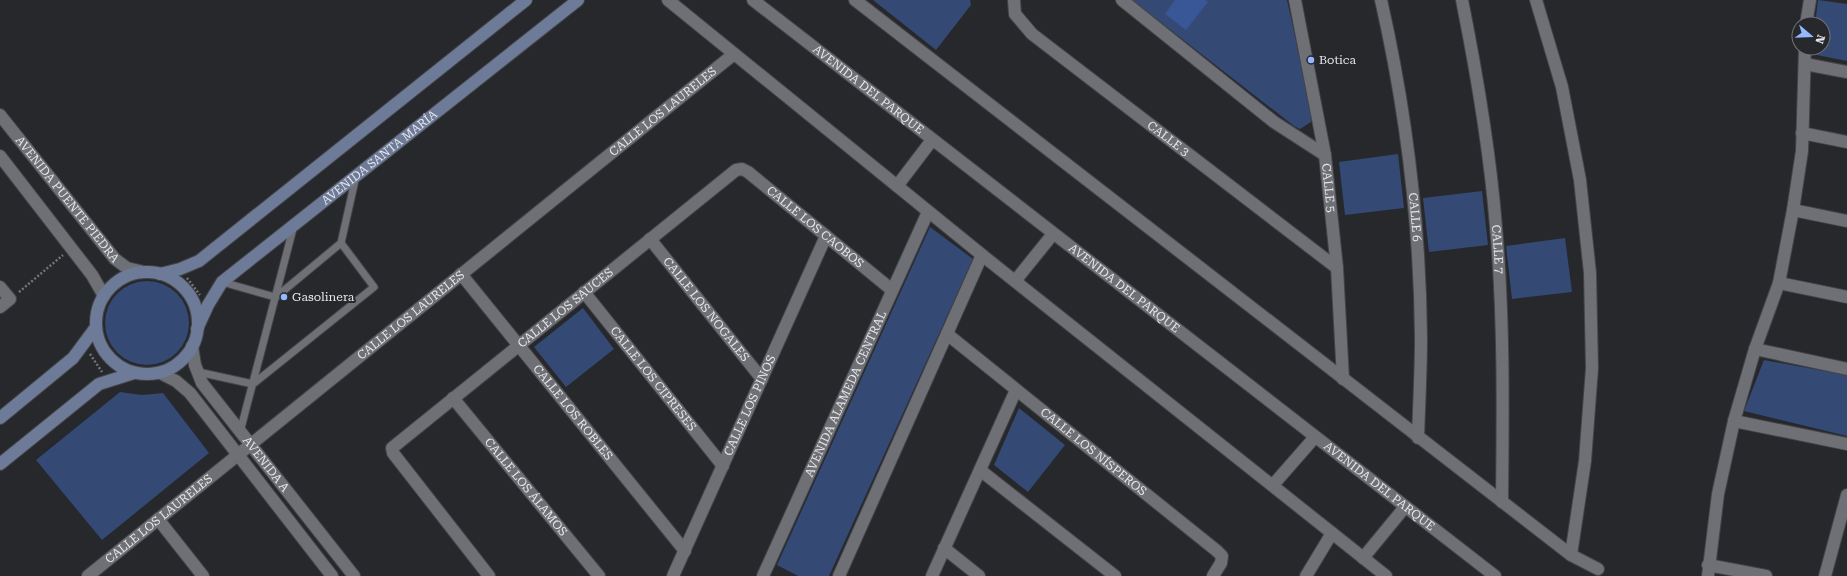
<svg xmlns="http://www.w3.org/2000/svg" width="1847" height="576" viewBox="0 0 1847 576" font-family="'Roboto Serif',serif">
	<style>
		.green { fill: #344974 }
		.water { fill: #395796 }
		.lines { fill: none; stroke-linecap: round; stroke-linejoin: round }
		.service-casing { stroke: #434447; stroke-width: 9 }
		.minor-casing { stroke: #434447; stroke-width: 14 }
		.tertiary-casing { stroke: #434447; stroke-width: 14 }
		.secondary-casing { stroke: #434447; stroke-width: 14 }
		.path { stroke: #737578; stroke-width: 2.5; stroke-dasharray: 2 2; stroke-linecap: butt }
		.service { stroke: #6e7075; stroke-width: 7 }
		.minor { stroke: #6e7075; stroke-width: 12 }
		.tertiary { stroke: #6e7075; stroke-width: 12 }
		.secondary { stroke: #6d7b99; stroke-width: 12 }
		.poi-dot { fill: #94b7fd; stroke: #26282c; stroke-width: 1.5 }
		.labels { text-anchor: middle; stroke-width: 4; stroke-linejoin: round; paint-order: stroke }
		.poi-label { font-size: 12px; fill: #e6e7ea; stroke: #26282c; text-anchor: start }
		.street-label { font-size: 12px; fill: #e6e7ea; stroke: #26282c }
	</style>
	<rect width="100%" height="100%" fill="#26282c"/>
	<!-- green -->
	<path class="green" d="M873,0h97l1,5 -35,45z
		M1132,0h155l25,113 -1,9 -11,7 -6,-3z
		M1818,0l29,4v57l-35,-7v-6h11v-24h-8z
		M1398,154l6,54 -59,7 -6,-53z
		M1482,191l6,54 -59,7 -6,-54z
		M930,227l43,32 -144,317h-31l-21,-11z
		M1565,238l7,54 -60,7 -6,-53z
		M105 323a42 42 0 1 1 84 0a42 42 0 1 1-84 0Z
		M583,308l31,41 -48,38 -32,-40z
		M1764,360l83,15v61l-103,-25z
		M120,392l22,3 21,-2 46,60 -107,87 -66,-80z
		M1019,408l46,37 -37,47 -34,-27z"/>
	<!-- water -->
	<path class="water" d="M1175,0h30l3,2 -22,28 -21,-16z"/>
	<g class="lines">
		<!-- service casing -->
		<g class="service-casing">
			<path id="service" d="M222,282l53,15
				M276,297l65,-54 15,-67
				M198,372l55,12
				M253,384l121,-97 -33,-44
				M240,432l54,-207"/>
		</g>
		<!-- minor casing -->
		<g class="minor-casing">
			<g id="minor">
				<path id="s1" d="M753,0l742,576"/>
				<path d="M855,0l716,555 27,14"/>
				<path id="s2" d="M1014,0l1,14 17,20 305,234"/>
				<path d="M1122,0l152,122 51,33"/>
				<path id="s3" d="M1295,0l30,155 12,113 6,111"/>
				<path id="s4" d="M1381,0c25,110 39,225 40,338 0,33 -2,67 -3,100"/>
				<path id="s5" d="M1462,0c15,75 28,151 34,227 8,91 7,183 6,275"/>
				<path d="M1536,0l26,87 18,93 10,93 2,95 -7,93 -14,94"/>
				<path d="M1806,24l4,-24"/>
				<path d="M1805,64l42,8"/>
				<path d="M1802,133l45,9"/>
				<path d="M897,186l35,-46"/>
				<path d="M1793,210l54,11"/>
				<path id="s6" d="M650,239l112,140"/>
				<path id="s7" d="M461,274l224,277"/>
				<path d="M1015,281l38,-47"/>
				<path d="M1779,283l68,14"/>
				<path d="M0,287l10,12 -10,8"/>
				<path id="s8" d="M584,292l139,174"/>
				<path id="s9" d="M947,334l270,217 5,5 -1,7 -8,13"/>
				<path d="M1755,349l92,20"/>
				<path id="s10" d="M453,398l146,178"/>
				<path d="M1734,421l113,23"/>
				<path d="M980,470l135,106"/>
				<path d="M1273,485l42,-48"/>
				<path d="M158,519l45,57"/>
				<path d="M1332,533l54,43"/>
				<path d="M944,548l35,28"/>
				<path d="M1363,558l42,-51"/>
				<path d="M1708,565l58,11"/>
				<path id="s11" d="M88,576l646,-522"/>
				<path id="s12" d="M489,576l-96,-123 -1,-5 344,-278 6,-1 6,3 144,118"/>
				<path id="s13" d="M673,576l153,-340"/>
				<path d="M932,576l84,-186"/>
				<path d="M1708,576l10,-82 16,-73 21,-72 24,-66 14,-73 9,-59 3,-103"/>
				<path d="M1825,576l22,-81"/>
			</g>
		</g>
		<!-- tertiary casing -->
		<g class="tertiary-casing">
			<g id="tertiary">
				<path d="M668,0l314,255 350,278 -26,43"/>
				<path id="s14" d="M0,115l115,144 12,9 17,4"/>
				<path d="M0,156l92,119 12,21"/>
				<path id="s15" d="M192,346l3,19 7,18 152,193"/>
				<path d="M160,373l16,8 14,12 142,183"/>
				<path id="s16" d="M763,576l165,-364"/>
				<path d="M839,576l143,-321"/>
			</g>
		</g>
		<!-- secondary casing -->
		<g class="secondary-casing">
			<g id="secondary">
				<circle cx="147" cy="323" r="51"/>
				<path d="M160,274l20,-5 19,-8 327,-261"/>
				<path id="s17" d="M197,329l11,-24 14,-23 356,-282"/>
				<path d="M0,418l73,-60 23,-31"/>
				<path d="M0,464l99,-80 35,-11"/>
			</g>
		</g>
		<!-- path -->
		<path class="path" d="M187,278l13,17
			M19,292l44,-37
			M90,354l12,18"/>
		<!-- service -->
		<use href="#service" class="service"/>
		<!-- minor -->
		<use href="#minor" class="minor"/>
		<!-- tertiary -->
		<use href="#tertiary" class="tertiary"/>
		<!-- secondary -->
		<use href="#secondary" class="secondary"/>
	</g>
	<!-- markers -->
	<g class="poi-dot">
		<circle cx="1311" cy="60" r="4"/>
		<circle cx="284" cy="297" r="4"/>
	</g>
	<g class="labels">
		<!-- poi labels -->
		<g class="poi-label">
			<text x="1319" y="64">Botica</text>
			<text x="292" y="301">Gasolinera</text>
		</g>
		<!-- street labels -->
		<g class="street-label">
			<text dy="4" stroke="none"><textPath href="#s1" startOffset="146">AVENIDA DEL PARQUE</textPath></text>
			<text dy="4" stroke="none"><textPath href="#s11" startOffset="739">CALLE LOS LAURELES</textPath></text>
			<text dy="4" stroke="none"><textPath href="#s2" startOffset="212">CALLE 3</textPath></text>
			<text dy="4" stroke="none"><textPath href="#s17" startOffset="254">AVENIDA SANTA MARÍA</textPath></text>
			<text dy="4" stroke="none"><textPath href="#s3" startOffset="191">CALLE 5</textPath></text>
			<text dy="4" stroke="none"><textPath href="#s14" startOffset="108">AVENIDA PUENTE PIEDRA</textPath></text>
			<text dy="4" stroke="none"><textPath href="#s4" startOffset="220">CALLE 6</textPath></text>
			<text dy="4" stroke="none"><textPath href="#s12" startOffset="703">CALLE LOS CAOBOS</textPath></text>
			<text dy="4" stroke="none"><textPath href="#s5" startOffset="252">CALLE 7</textPath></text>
			<text dy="4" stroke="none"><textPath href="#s1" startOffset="470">AVENIDA DEL PARQUE</textPath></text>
			<text dy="4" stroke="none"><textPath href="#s12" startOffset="384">CALLE LOS SAUCES</textPath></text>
			<text dy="4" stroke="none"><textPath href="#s6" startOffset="90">CALLE LOS NOGALES</textPath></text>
			<text dy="4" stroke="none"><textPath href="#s11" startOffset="415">CALLE LOS LAURELES</textPath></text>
			<text dy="4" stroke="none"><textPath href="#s8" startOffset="111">CALLE LOS CIPRESES</textPath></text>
			<text dy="4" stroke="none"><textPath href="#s16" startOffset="200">AVENIDA ALAMEDA CENTRAL</textPath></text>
			<text dy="4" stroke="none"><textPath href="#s13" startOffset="187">CALLE LOS PINOS</textPath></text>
			<text dy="4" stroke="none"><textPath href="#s7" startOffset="178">CALLE LOS ROBLES</textPath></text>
			<text dy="4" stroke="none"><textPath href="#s9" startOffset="188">CALLE LOS NÍSPEROS</textPath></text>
			<text dy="4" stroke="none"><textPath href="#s15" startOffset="142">AVENIDA A</textPath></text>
			<text dy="4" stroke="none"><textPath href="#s10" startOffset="115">CALLE LOS ÁLAMOS</textPath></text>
			<text dy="4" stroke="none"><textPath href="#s1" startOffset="793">AVENIDA DEL PARQUE</textPath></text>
			<text dy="4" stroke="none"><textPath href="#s11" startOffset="91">CALLE LOS LAURELES</textPath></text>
		</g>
	</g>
	<!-- north arrow -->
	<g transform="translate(1811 36) rotate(109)"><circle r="19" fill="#26282c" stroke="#737478"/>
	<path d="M0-3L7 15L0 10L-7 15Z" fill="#94b7fd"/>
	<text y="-6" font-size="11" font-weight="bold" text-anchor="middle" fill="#e6e7ea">N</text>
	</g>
</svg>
